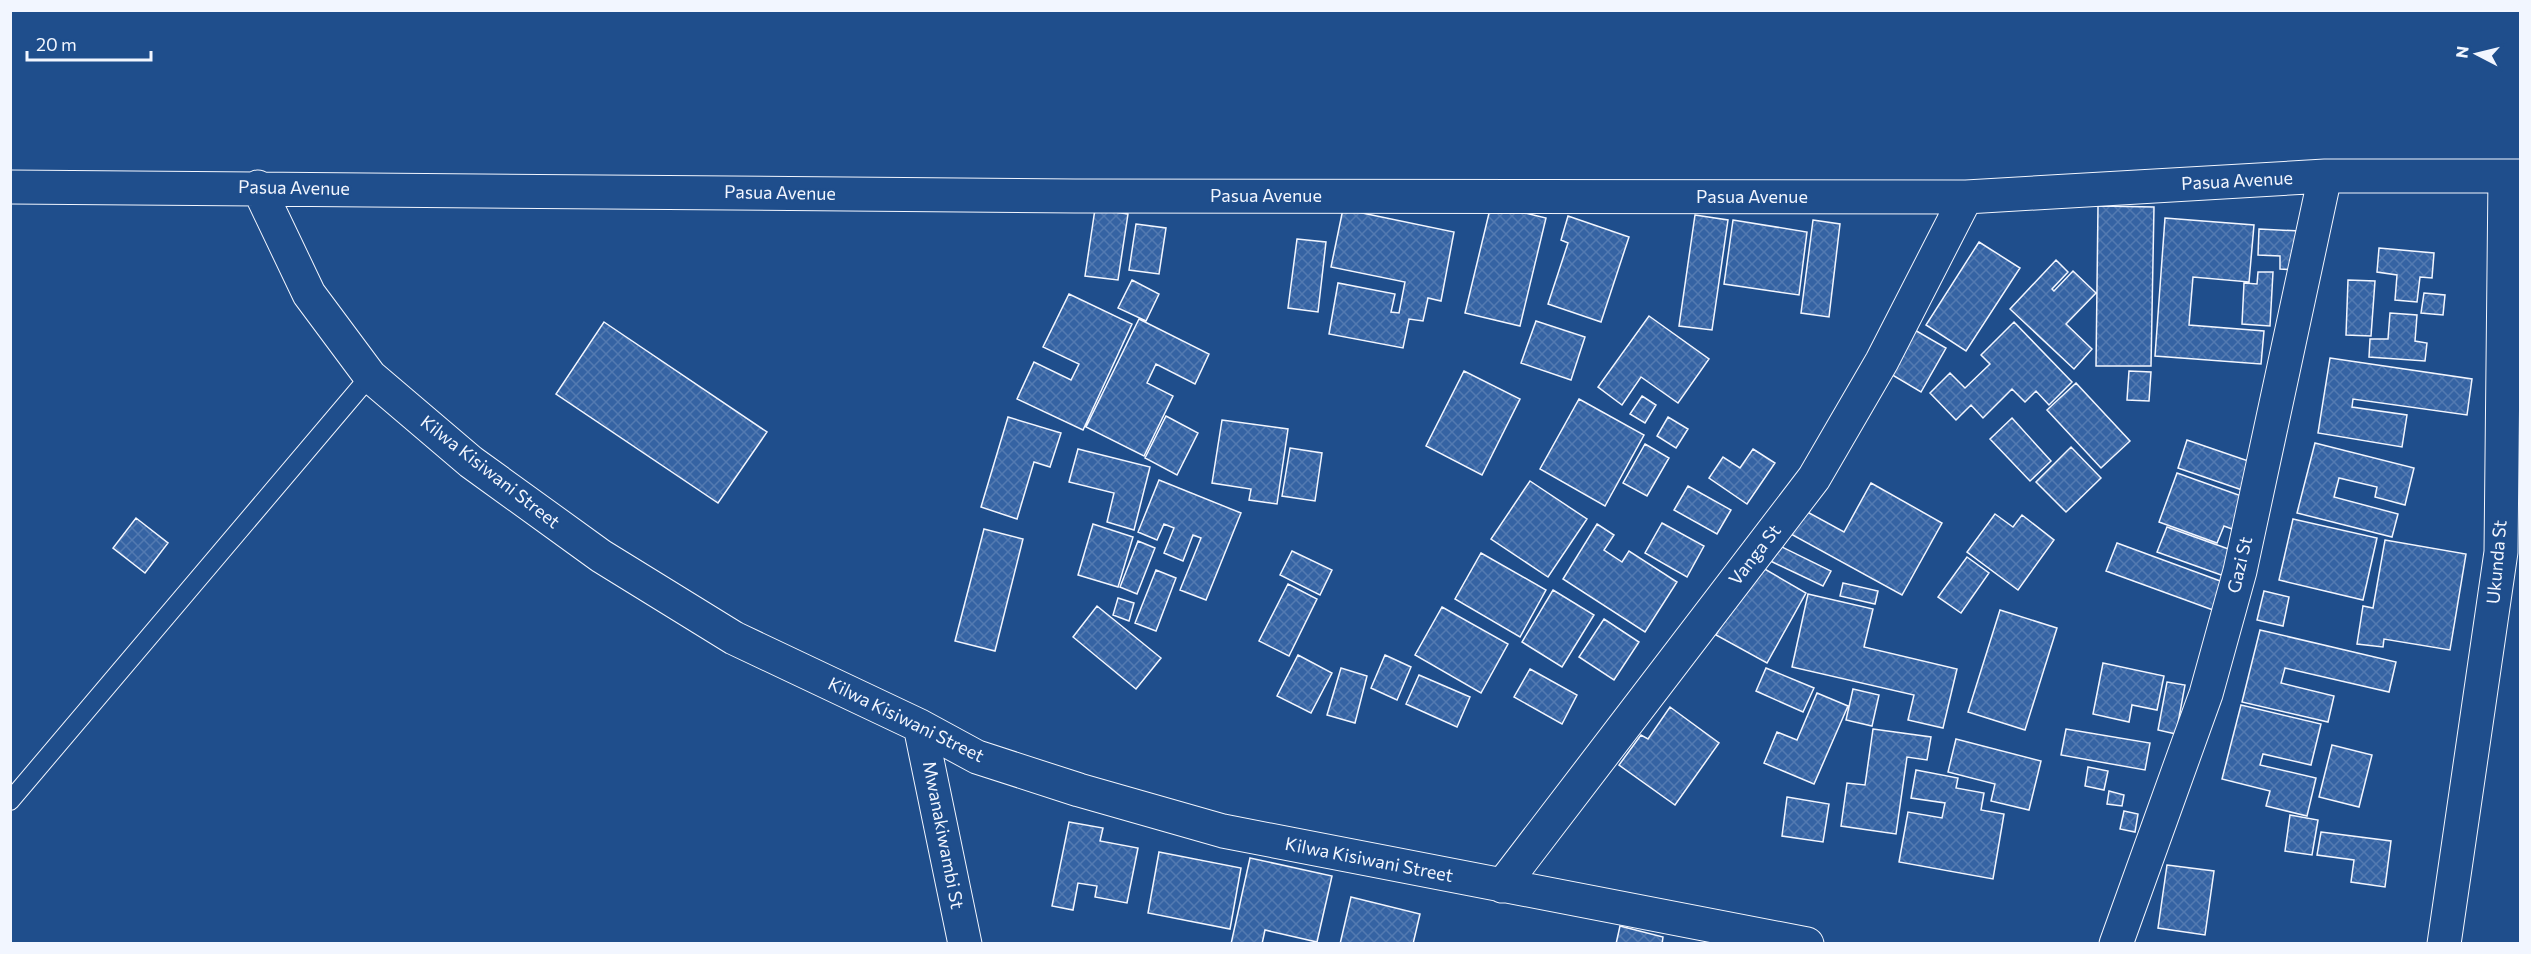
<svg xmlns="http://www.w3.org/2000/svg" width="2531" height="954" viewBox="0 0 2531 954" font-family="Commissioner,sans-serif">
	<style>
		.building { fill: url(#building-cross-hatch); stroke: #f2f6ff; stroke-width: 1.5 }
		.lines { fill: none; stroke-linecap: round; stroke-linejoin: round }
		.service-casing { stroke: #f2f6ff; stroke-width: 20 }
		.minor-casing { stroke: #f2f6ff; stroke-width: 35 }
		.service { stroke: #1f4e8c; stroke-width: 18 }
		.minor { stroke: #1f4e8c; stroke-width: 33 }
		.labels { text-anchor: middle; stroke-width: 4.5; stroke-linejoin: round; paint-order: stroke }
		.street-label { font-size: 18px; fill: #f2f6ff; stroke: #1f4e8c }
	</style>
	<defs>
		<pattern id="building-cross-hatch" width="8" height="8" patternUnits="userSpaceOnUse" patternTransform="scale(1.5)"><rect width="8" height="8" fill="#3563a3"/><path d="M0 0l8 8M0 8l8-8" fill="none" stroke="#537ab1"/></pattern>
	</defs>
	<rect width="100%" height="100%" fill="#1f4e8c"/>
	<!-- building -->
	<path class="building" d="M1491,205l55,13 -26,108 -55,-13z
		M2098,206l56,1 -3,159h-55z
		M1095,209l33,5 -10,66 -33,-4z
		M1343,209l111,23 -13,69 -13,-3 -5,23 -14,-2 -6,29 -74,-14 9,-51 57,11 -4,18 8,1 6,-31 -74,-15z
		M1695,215l33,5 -16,110 -33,-4z
		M1568,216l61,21 -28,85 -53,-18 20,-61 -7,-3z
		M2165,218l89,7 -5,57 -56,-5 -4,48 75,6 -3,33 -106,-8z
		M1733,220l74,12 -8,63 -75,-11z
		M1813,220l27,4 -11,93 -28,-4z
		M1136,224l30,4 -7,46 -30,-4z
		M2259,229l41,2 -1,39 -19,-1v-13l-22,-1z
		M1297,239l29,3 -8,70 -30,-4z
		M1979,242l41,26 -54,83 -40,-26z
		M2379,248l55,5 -2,25 -12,-1 -3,25 -22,-2 2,-25 -20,-3z
		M2056,260l12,12 -16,17 2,2 19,-20 23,22 -30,31 26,25 -18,20 -64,-60z
		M2258,272h15l-3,54 -28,-2 2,-41 13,1z
		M1132,280l27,14 -13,27 -28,-13z
		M2348,280l27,1 -4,55 -25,-1z
		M2424,293l21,2 -2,20 -22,-2z
		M1069,294l63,30 -49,106 -66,-31 17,-37 37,18 8,-16 -36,-17z
		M2390,313l27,2 -2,26 12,2 -2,18 -56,-4 1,-18h18z
		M1649,316l60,43 -31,44 -37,-26 -19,28 -24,-18z
		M1139,319l70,35 -14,30 -39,-20 -9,19 26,13 -29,60 -58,-29z
		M1536,321l49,16 -14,43 -50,-17z
		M604,322l163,110 -49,71 -162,-109z
		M2014,322l58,60 -23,23 -13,-14 -11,11 -13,-13 -29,29 -12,-13 -15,15 -26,-27 20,-20 15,15 25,-24 -9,-9z
		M1913,329l33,19 -25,44 -32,-19z
		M2330,358l142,21 -5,36 -114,-16 -1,8 55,8 -5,32 -84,-14z
		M1464,371l56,28 -38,76 -56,-29z
		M2129,371l22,1 -2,29 -22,-1z
		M2076,383l54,58 -29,27 -54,-58z
		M1642,396l14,9 -11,18 -15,-9z
		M1579,399l65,36 -39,71 -65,-37z
		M1166,416l32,17 -21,42 -32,-17z
		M1008,417l53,16 -11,34 -16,-5 -17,57 -36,-12z
		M1668,417l20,12 -12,19 -19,-12z
		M2012,418l39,43 -21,20 -40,-42z
		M1222,420l66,9 -11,75 -28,-4 2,-11 -39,-6z
		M2187,440l67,23 -9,28 -67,-23z
		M2315,443l99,25 -9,37 -30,-8 2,-10 -38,-9 -5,19 64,17 -6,23 -95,-24z
		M1645,444l24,14 -22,38 -24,-13z
		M2071,447l30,31 -35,34 -30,-30z
		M1290,448l32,5 -7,48 -33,-5z
		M1078,449l72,18 -16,63 -27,-8 7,-29 -45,-11z
		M1753,449l22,14 -28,41 -38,-26 14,-21 17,11z
		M2177,473l67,24 -12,32 -8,-3 -7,17 -58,-21z
		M1159,480l82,33 -35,87 -26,-10 21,-52 -8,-3 -10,26 -19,-8 10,-25 -10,-4 -7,16 -19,-8z
		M1530,481l57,38 -39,58 -57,-38z
		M1871,483l71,40 -40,72 -113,-62 13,-24 42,23z
		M1688,486l43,24 -14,24 -43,-24z
		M1995,514l18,13 9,-12 32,25 -36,50 -51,-38z
		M136,518l32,25 -23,30 -32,-25z
		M2293,519l84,19 -14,62 -84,-20z
		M1662,523l42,23 -17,31 -42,-24z
		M1093,524l40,13 -15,50 -40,-12z
		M1597,524l17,11 -10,15 18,12 7,-11 48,31 -32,50 -82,-53z
		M2167,527l67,24 -10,25 -67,-24z
		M984,529l39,10 -28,112 -40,-10z
		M2385,540l81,14 -16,96 -66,-11 -1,8 -26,-3 6,-38 10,2z
		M1138,541l17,7 -18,46 -17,-7z
		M1774,543l57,28 -8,15 -57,-27z
		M2117,543l106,39 -10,28 -107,-39z
		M1292,551l40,19 -12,25 -40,-20z
		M1481,553l65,37 -26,47 -65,-38z
		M1967,557l22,16 -28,40 -23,-16z
		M1756,564l50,29 -39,70 -51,-28z
		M1156,570l20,8 -20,53 -21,-8z
		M1843,583l35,8 -3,13 -35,-8z
		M1288,584l29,15 -28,57 -30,-15z
		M1553,590l41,25 -32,52 -40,-25z
		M2264,591l25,6 -6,29 -26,-6z
		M1808,594l65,15 -9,38 93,22 -14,59 -35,-8 6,-25 -122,-28z
		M1118,598l16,5 -5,18 -16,-6z
		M1097,606l64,52 -25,31 -63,-52z
		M1442,607l66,37 -27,49 -66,-38z
		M2000,610l57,18 -32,102 -57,-18z
		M1604,619l35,23 -25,38 -35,-23z
		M2260,630l136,32 -7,30 -104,-24 -4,15 53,13 -6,26 -86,-20z
		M1298,655l34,18 -21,40 -34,-17z
		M1385,655l26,12 -14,33 -26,-12z
		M2103,663l61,13 -7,34 -25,-5 -3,17 -36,-8z
		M1341,668l26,8 -12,47 -28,-8z
		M1766,668l48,20 -11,24 -47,-21z
		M1530,669l47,26 -15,29 -48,-27z
		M1419,675l51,22 -13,30 -51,-23z
		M2167,682l18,3 -9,49 -18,-4z
		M1853,689l26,6 -7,31 -26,-6z
		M1817,693l31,13 -34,78 -50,-21 13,-31 20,8z
		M2241,705l80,19 -10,41 -48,-11 -3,11 56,13 -9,38 -41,-10 4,-15 -48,-12z
		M1670,707l49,36 -44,62 -56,-40 22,-30 7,4z
		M1873,729l58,8 -4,23 -20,-3 -11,77 -55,-8 6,-43 18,2z
		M2066,729l84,14 -5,27 -84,-15z
		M1956,739l85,22 -12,49 -38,-9 4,-17 -47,-12z
		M2332,745l40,10 -13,52 -40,-10z
		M2088,767l20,4 -4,19 -19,-4z
		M1916,770l42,8 -2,10 28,5 -3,17 23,4 -11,65 -94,-17 9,-50 34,6 3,-15 -34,-5z
		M2109,791l15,4 -2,11 -15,-2z
		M1787,797l42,7 -6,38 -41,-6z
		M2124,811l14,3 -3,18 -15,-3z
		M2290,815l28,5 -6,35 -27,-4z
		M1069,822l34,6 -3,13 38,7 -11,55 -32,-6 2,-11 -19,-3 -5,27 -21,-4z
		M2321,832l70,9 -6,46 -34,-5 3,-22 -37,-5z
		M1159,852l82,16 -11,61 -82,-16z
		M1250,858l82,18 -15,66 -52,-12 -3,14h-31z
		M2167,865l47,6 -9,64 -47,-7z
		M1351,897l69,17 -7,30h-73z
		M1620,926l43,11 -1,7h-46z"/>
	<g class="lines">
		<!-- service casing -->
		<g class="service-casing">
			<path id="service" d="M10,801l360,-425"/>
		</g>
		<!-- minor casing -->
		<g class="minor-casing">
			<path id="minor" d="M10,187l1065,9 891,1 359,-21h195
				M258,187l51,107 61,82 101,86 130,94 133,82 186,88 57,31 102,33 144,41 584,113
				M920,726l45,218
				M1502,886l312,-408 68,-117 84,-164
				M2116,944l90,-250 34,-123 85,-395
				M2444,944l57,-392 4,-376"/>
		</g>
		<!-- service -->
		<use href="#service" class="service"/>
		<!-- minor -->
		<use href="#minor" class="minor"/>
	</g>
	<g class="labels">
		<!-- street labels -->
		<g class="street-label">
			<text transform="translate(2237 181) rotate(-3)" y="6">Pasua Avenue</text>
			<text transform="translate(294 188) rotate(1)" y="6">Pasua Avenue</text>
			<text transform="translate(780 193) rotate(1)" y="6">Pasua Avenue</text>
			<text x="1266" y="202">Pasua Avenue</text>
			<text x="1752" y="203">Pasua Avenue</text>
			<text transform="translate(490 472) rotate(38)" y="6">Kilwa Kisiwani Street</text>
			<text transform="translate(1755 555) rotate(-52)" y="6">Vanga St</text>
			<text transform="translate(2497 562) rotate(-85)" y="6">Ukunda St</text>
			<text transform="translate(2240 565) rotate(-77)" y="6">Gazi St</text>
			<text transform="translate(906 720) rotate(26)" y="6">Kilwa Kisiwani Street</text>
			<text transform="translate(943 835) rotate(79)" y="6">Mwanakiwambi St</text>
			<text transform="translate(1369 860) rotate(11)" y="6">Kilwa Kisiwani Street</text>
		</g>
	</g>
	<!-- border -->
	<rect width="2531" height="954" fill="none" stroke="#f2f6ff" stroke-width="24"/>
	<!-- north arrow -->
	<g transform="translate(2477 54) rotate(277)" stroke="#1f4e8c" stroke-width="4.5" paint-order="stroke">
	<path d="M0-4.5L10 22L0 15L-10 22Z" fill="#f2f6ff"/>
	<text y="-9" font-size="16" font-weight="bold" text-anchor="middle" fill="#f2f6ff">N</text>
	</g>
	<!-- scale -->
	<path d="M27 51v9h124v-9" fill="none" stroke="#f2f6ff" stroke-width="3"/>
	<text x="36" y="51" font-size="18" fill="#f2f6ff" stroke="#1f4e8c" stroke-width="4.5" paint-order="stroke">20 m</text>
</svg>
